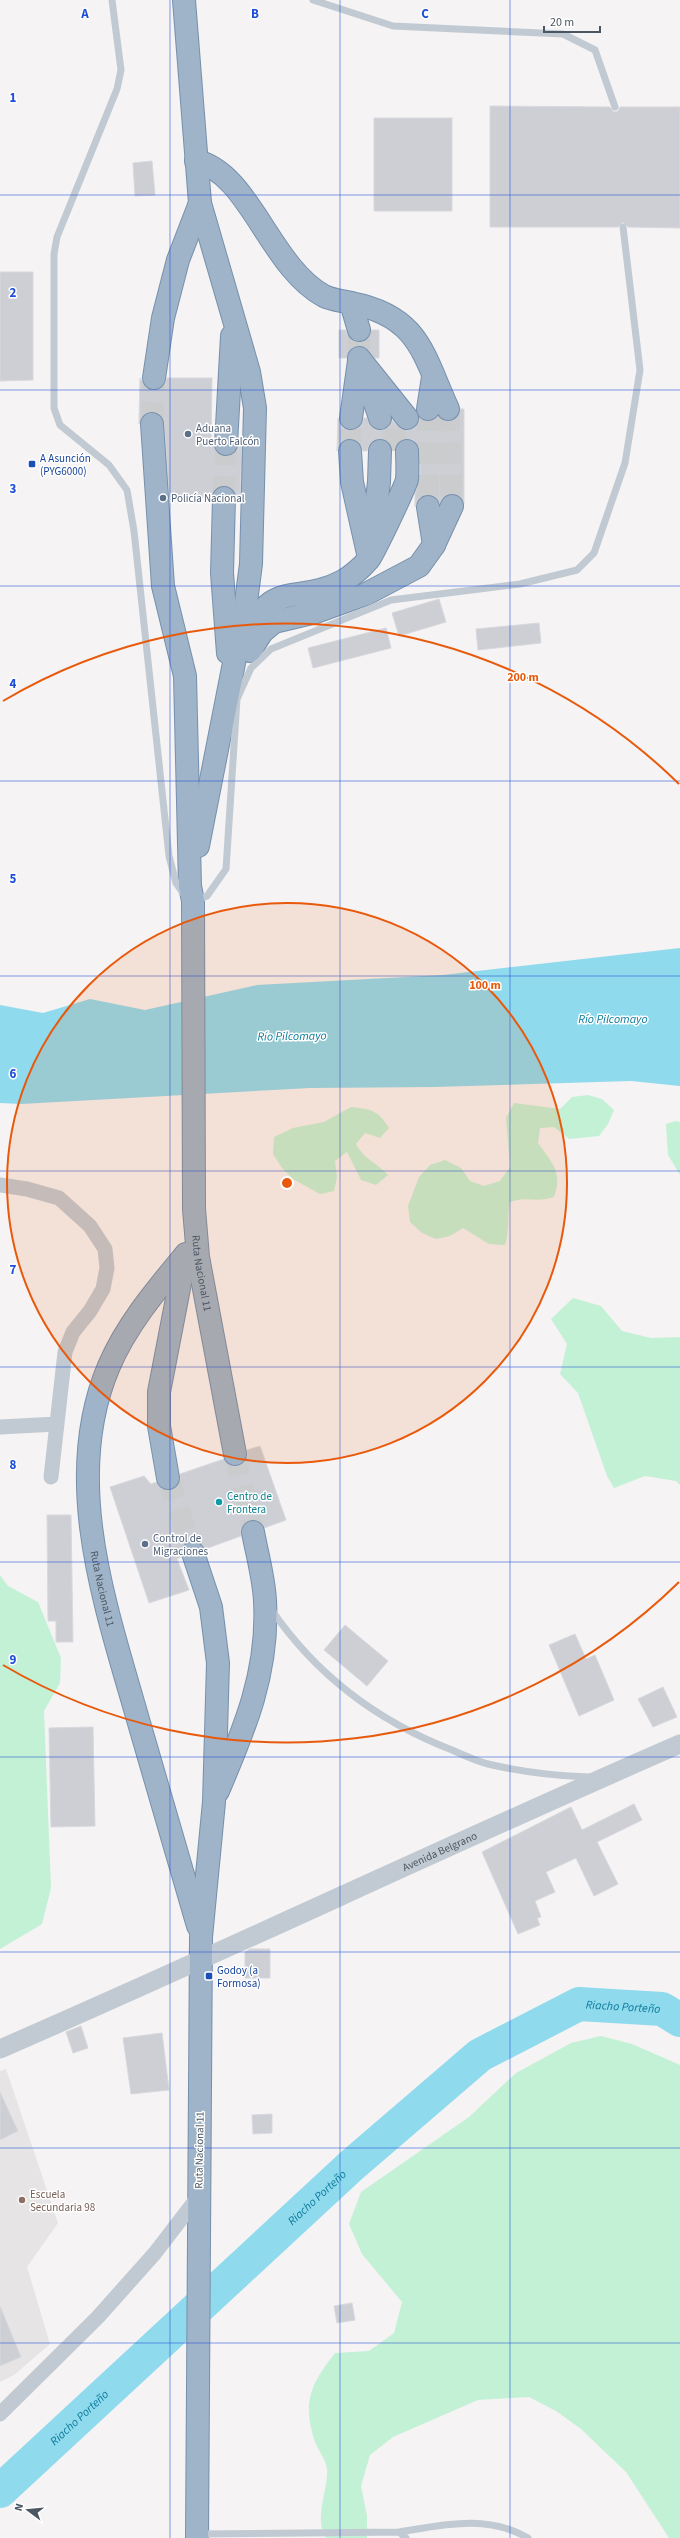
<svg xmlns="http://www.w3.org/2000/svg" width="680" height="2538" viewBox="0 0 680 2538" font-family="'Source Sans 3',sans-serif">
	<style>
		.education { fill: #e6e4e5 }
		.green { fill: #c3f1d5 }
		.water { fill: #90daee }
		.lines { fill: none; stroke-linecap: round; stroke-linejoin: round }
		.river { stroke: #90daee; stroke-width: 34 }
		.building { fill: #cdcfd5; stroke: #d7d9de }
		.trunk-tunnel { stroke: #caccce; stroke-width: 22; stroke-dasharray: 22 11; stroke-linecap: butt }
		.trunk-casing { stroke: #7690ad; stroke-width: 24 }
		.service { stroke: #c1cad2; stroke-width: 7 }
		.minor { stroke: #c1cad2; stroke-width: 15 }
		.tertiary { stroke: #c1cad2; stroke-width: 19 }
		.trunk { stroke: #9fb4c9; stroke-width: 22 }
		.grid { fill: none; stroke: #1d4ed8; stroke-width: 1; stroke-opacity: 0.55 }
		.ring { fill: none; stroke: #e8590c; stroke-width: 2 }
		.service-dot { fill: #5c6f8a; stroke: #fff; stroke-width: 1.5 }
		.transit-dot { fill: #1a4fb4; stroke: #fff; stroke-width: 1.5 }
		.culture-dot { fill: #0f9aa8; stroke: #fff; stroke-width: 1.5 }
		.education-dot { fill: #8d6e63; stroke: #fff; stroke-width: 1.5 }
		.labels { text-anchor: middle; stroke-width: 3; stroke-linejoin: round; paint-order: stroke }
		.service-label { font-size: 11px; fill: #4e5e75; stroke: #fff; text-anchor: start }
		.transit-label { font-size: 11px; fill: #164399; stroke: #fff; text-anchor: start }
		.street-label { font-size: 11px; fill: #4a5661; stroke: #fff }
		.culture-label { font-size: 11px; fill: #0d838f; stroke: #fff; text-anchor: start }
		.education-label { font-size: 11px; fill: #785e54; stroke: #fff; text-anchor: start }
		.water-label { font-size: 12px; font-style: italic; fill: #0c7c9b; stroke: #fff }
		.grid-label { font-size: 13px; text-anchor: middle; font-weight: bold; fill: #1d4ed8; stroke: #fff; stroke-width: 3; stroke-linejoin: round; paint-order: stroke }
		.centre { fill: #e8590c; stroke: #fff; stroke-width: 2 }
		.ring-label { font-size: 12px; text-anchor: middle; font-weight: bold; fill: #e8590c; stroke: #fff; stroke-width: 3; stroke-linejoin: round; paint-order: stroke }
	</style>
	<rect width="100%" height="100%" fill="#f5f3f3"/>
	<!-- education -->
	<path class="education" d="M6,2069l52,154 -31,44 23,77 -36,31 -14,7v-311z"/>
	<!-- green -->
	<path class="green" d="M588,1095l14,4 12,11 -6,14 -9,12 -30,3 -15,-12 -14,1 -2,15c14,20 25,29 16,54 -19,6 -25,-1 -44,5 -3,15 0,28 -5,43l-16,-1 -26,-16 -13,8 -14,3 -14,-6 -12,-11 -2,-16 11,-29 11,-12 15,-5 16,8 9,13 14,5 16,-5 10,-14 -4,-49 8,-15 46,6 12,-12z
		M351,1107c20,2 27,3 38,21l-9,10 -15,-5 -9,11c9,16 20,18 32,31l-12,10 -15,-5 -14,-28 -12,9 2,16 -3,14 -14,3 -27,-15 -11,-11 -9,-14 1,-17 19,-9 31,-6z
		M676,1121l4,1v53l-12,-20 -2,-31z
		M573,1298l28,8 21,25 29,7 29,-1v148l-4,-4 -31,-5 -31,12 -7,-12 -29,-83 -18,-19 7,-30 -16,-25z
		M0,1575l8,11 30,16 23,56 -1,25 -16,28 7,177 -9,36 -42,25z
		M601,2036l31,8 48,21v473h-11l-43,-66 -45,-43 -25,-18 -27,-14 -51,3 -85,37 -23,18 -9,31 6,30v22h-41c-13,-19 3,-51 1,-69 -1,-10 -10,-20 -13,-30 -12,-39 -2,-56 21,-86l34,-2 25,-18 8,-31 -40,-48 -13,-30 12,-32 108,-75 47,-44 55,-30z"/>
	<!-- water -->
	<path class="water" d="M680,948v138l-49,-5 -197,6 -124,1 -289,16 -21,-1v-98l43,8 47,-14 55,11 112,-25 186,-10z"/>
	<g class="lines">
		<!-- river -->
		<path class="river" id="s1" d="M0,2491l352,-326 128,-110 99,-51 83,5 18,11"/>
	</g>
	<!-- building -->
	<path class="building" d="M490,106l120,1 4,5 4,-1 2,-4h60v121l-52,-1 -5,-5 -5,5h-128z
		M374,118h78v93h-78z
		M152,161l3,34 -20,1 -2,-33z
		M0,272h33v108l-33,1z
		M339,330h7l4,9 6,3 12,-3 3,-9h8v28h-4l-11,-11 -6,-1 -7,3 -4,9h-8z
		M140,378l6,10 7,2 11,-4 3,-8h45l-1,66h3l5,10 7,2 6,-1 6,-10h4l-2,53h-4l-5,-10 -7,-2 -10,5 -2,7 -43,-1 -5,-74 -6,-10 -6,-1 -7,2 -6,10z
		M460,409h4v95l-7,-9 -12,1 -5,7 -7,-7 -7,-1 -6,3 -5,9v-14l5,-16v-26l-7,-11h-12l-9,11 -5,-10 -7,-2 -10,5 -3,7h-4l-3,-7 -11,-5 -10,6 -2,6 1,-33 5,10 6,2 7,-1 5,-4 3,-7h3l5,9 5,3 12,-4 3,-6 10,9 6,1 7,-3 4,-9 7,3 7,-1 5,-4 8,5h7l5,-5z
		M439,599l7,23 -47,14 -7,-23z
		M539,623l2,20 -63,7 -2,-21z
		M386,628l5,20 -78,20 -5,-20z
		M260,1446l26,74 -22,8 -7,-8h-7l-9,8v8l-36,13 -9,-8h-7l-8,9v7l-4,2 12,31 -40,13 -39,-116 34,-11 7,8 6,-2 6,8h8l9,-7v-9l44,-15 7,7h7l9,-8v-8z
		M47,1515h24l2,127h-17v-21h-8z
		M345,1625l43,36 -21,25 -43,-36z
		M575,1634l11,25 9,-4 19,45 -35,16 -30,-71z
		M663,1687l14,30 -24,10 -15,-28z
		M93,1727l2,99 -44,1 -2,-99z
		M634,1804l8,16 -45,22 21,42 -24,12 -18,-38 -30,14 9,20 -20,9 6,16 -4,1 3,7 -22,9 -36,-82 89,-45 11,23z
		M250,1949h20v29h-25v-26z
		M81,2026l7,22 -15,5 -7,-21z
		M162,2033l7,57 -38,4 -8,-56z
		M0,2092l18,39 -18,9z
		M272,2114v19l-19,1 -1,-19z
		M352,2303l3,17 -18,3 -3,-17z
		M0,2306l21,51 -21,9z"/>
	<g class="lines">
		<!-- trunk-tunnel -->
		<path class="trunk-tunnel" d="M359,330v28
			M428,409v98
			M448,409l4,97
			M152,424l2,-46
			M350,451l1,-33
			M394,451l1,-33
			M224,498l2,-54
			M235,1454l18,78
			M168,1478l25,75"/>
		<!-- trunk casing -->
		<g class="trunk-casing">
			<g id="trunk">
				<path d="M184,0l16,203 49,169 6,36 -4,156 -5,38 -48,244"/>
				<path d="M196,161c53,11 74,106 128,135 8,4 19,5 27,7l8,27"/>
				<path d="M351,303c68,13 72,51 97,106"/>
				<path d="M359,358l48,60"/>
				<path d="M365,374l15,44"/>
				<path d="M154,378l9,-60 15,-58 22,-57"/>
				<path d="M428,409l5,-32"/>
				<path d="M351,418l8,-57"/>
				<path id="s3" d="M152,424l11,162 22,90 5,210 3,15 1,308 4,48 37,197"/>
				<path d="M226,444l6,-108"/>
				<path d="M350,451l2,31 17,76"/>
				<path d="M224,498l-2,75 6,80"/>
				<path d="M428,507l6,38"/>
				<path d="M372,539l7,-57 1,-31"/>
				<path d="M246,640c25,-64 51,-34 97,-59 9,-5 19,-14 26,-22 5,-7 37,-73 38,-80 1,-9 0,-19 0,-28"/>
				<path d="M250,651l12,-19 12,-10 42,-10 50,-18 53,-28 15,-21 18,-39"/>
				<path id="s4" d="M186,1254c-29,35 -59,70 -77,112 -49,115 -2,244 30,357 20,67 39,135 59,203"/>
				<path d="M168,1478l-9,-52v-34l26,-135"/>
				<path d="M193,1553l18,54 7,56 -4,139 -13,135 -4,601"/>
				<path d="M218,1791c27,-63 51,-120 47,-190 -1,-23 -8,-47 -12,-69"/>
			</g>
		</g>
		<!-- service -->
		<path class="service" d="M112,0l9,70 -4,19 -60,148 -3,17v154l6,17 49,40 18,25 7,41 35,325 7,27 9,13
			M313,0l80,26 170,8 32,16 20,57
			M195,901l12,-5 19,-27 11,-170 14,-31 20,-19 120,-49 129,-16 57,-14 17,-17 31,-90 15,-93 -17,-143
			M271,1609c45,66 106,112 181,141 11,5 24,11 36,14 34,8 68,12 102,13
			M399,2532c44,-7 88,-18 129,6
			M200,2534l199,-2 7,6"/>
		<!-- minor -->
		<path class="minor" d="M0,1185l27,4 32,9 31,28 15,23 2,19 -4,21 -13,22 -17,21 -8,20 -14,125
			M0,1427l57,-3
			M0,2414l98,-97 57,-64 43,-56"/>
		<!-- tertiary -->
		<path class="tertiary" id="s2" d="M0,2049c228,-99 452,-206 680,-305"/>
		<!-- trunk -->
		<use href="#trunk" class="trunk"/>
	</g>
	<!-- grid -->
	<path class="grid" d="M170,0v2538M340,0v2538M510,0v2538M0,195h680M0,390h680M0,586h680M0,781h680M0,976h680M0,1171h680M0,1367h680M0,1562h680M0,1757h680M0,1952h680M0,2148h680M0,2343h680"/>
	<!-- distance rings -->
	<circle cx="287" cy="1183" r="280" fill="#e8590c" fill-opacity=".12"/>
	<g class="ring">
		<circle cx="287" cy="1183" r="280"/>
		<path d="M679 1582A559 559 0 0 1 3 1665M3 701A559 559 0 0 1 679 784"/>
	</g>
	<!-- markers -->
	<g class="service-dot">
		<circle cx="188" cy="434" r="4"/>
		<circle cx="163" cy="498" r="4"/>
		<circle cx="145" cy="1544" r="4"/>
	</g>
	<g class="transit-dot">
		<rect x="28" y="460" width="8" height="8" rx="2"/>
		<rect x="205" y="1972" width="8" height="8" rx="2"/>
	</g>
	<circle class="culture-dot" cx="219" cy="1502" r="4"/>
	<circle class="education-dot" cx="22" cy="2200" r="4"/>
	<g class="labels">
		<!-- service labels -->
		<g class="service-label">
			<text x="196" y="432">Aduana<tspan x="196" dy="13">Puerto Falcón</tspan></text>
			<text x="171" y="502">Policía Nacional</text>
			<text x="153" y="1542">Control de<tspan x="153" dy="13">Migraciones</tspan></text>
		</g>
		<!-- transit labels -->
		<g class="transit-label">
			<text x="40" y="462">A Asunción<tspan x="40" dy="13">(PYG6000)</tspan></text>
			<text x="217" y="1974">Godoy (a<tspan x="217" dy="13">Formosa)</tspan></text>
		</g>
		<!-- street labels -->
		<g class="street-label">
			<text dy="4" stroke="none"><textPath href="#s3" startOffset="853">Ruta Nacional 11</textPath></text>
			<text dy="4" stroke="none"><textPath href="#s4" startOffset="363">Ruta Nacional 11</textPath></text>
			<text dy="4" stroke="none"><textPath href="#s2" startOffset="482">Avenida Belgrano</textPath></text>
			<text transform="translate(199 2150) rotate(-89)" y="4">Ruta Nacional 11</text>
		</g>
		<!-- culture labels -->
		<g class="culture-label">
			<text x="227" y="1500">Centro de<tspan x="227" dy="13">Frontera</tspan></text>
		</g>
		<!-- education labels -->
		<g class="education-label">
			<text x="30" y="2198">Escuela<tspan x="30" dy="13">Secundaria 98</tspan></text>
		</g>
		<!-- water labels -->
		<g class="water-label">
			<text x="613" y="1023">Río Pilcomayo</text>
			<text transform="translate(292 1036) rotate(-1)" y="4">Río Pilcomayo</text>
			<text dy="4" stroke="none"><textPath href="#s1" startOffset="804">Riacho Porteño</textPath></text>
			<text dy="4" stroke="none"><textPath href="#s1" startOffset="432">Riacho Porteño</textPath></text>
			<text dy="4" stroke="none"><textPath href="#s1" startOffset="108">Riacho Porteño</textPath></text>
		</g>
	</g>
	<g class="grid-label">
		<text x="85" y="18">A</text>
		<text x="255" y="18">B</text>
		<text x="425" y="18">C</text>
		<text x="13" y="102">1</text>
		<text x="13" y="297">2</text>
		<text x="13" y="493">3</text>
		<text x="13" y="688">4</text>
		<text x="13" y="883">5</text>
		<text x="13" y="1078">6</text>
		<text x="13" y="1274">7</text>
		<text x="13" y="1469">8</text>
		<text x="13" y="1664">9</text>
	</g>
	<circle cx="287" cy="1183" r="6" class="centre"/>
	<g class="ring-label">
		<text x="523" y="681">200 m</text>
		<text x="485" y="989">100 m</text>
	</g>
	<!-- north arrow -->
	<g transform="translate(28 2510) rotate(286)" stroke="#ffffff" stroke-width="3" paint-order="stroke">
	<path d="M0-3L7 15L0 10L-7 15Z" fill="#4a5661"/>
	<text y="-6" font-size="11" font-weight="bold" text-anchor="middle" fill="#4a5661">N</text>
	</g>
	<!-- scale -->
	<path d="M544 26v6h56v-6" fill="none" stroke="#4a5661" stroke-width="2"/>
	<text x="550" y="26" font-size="12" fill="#4a5661" stroke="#ffffff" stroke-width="3" paint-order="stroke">20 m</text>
</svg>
